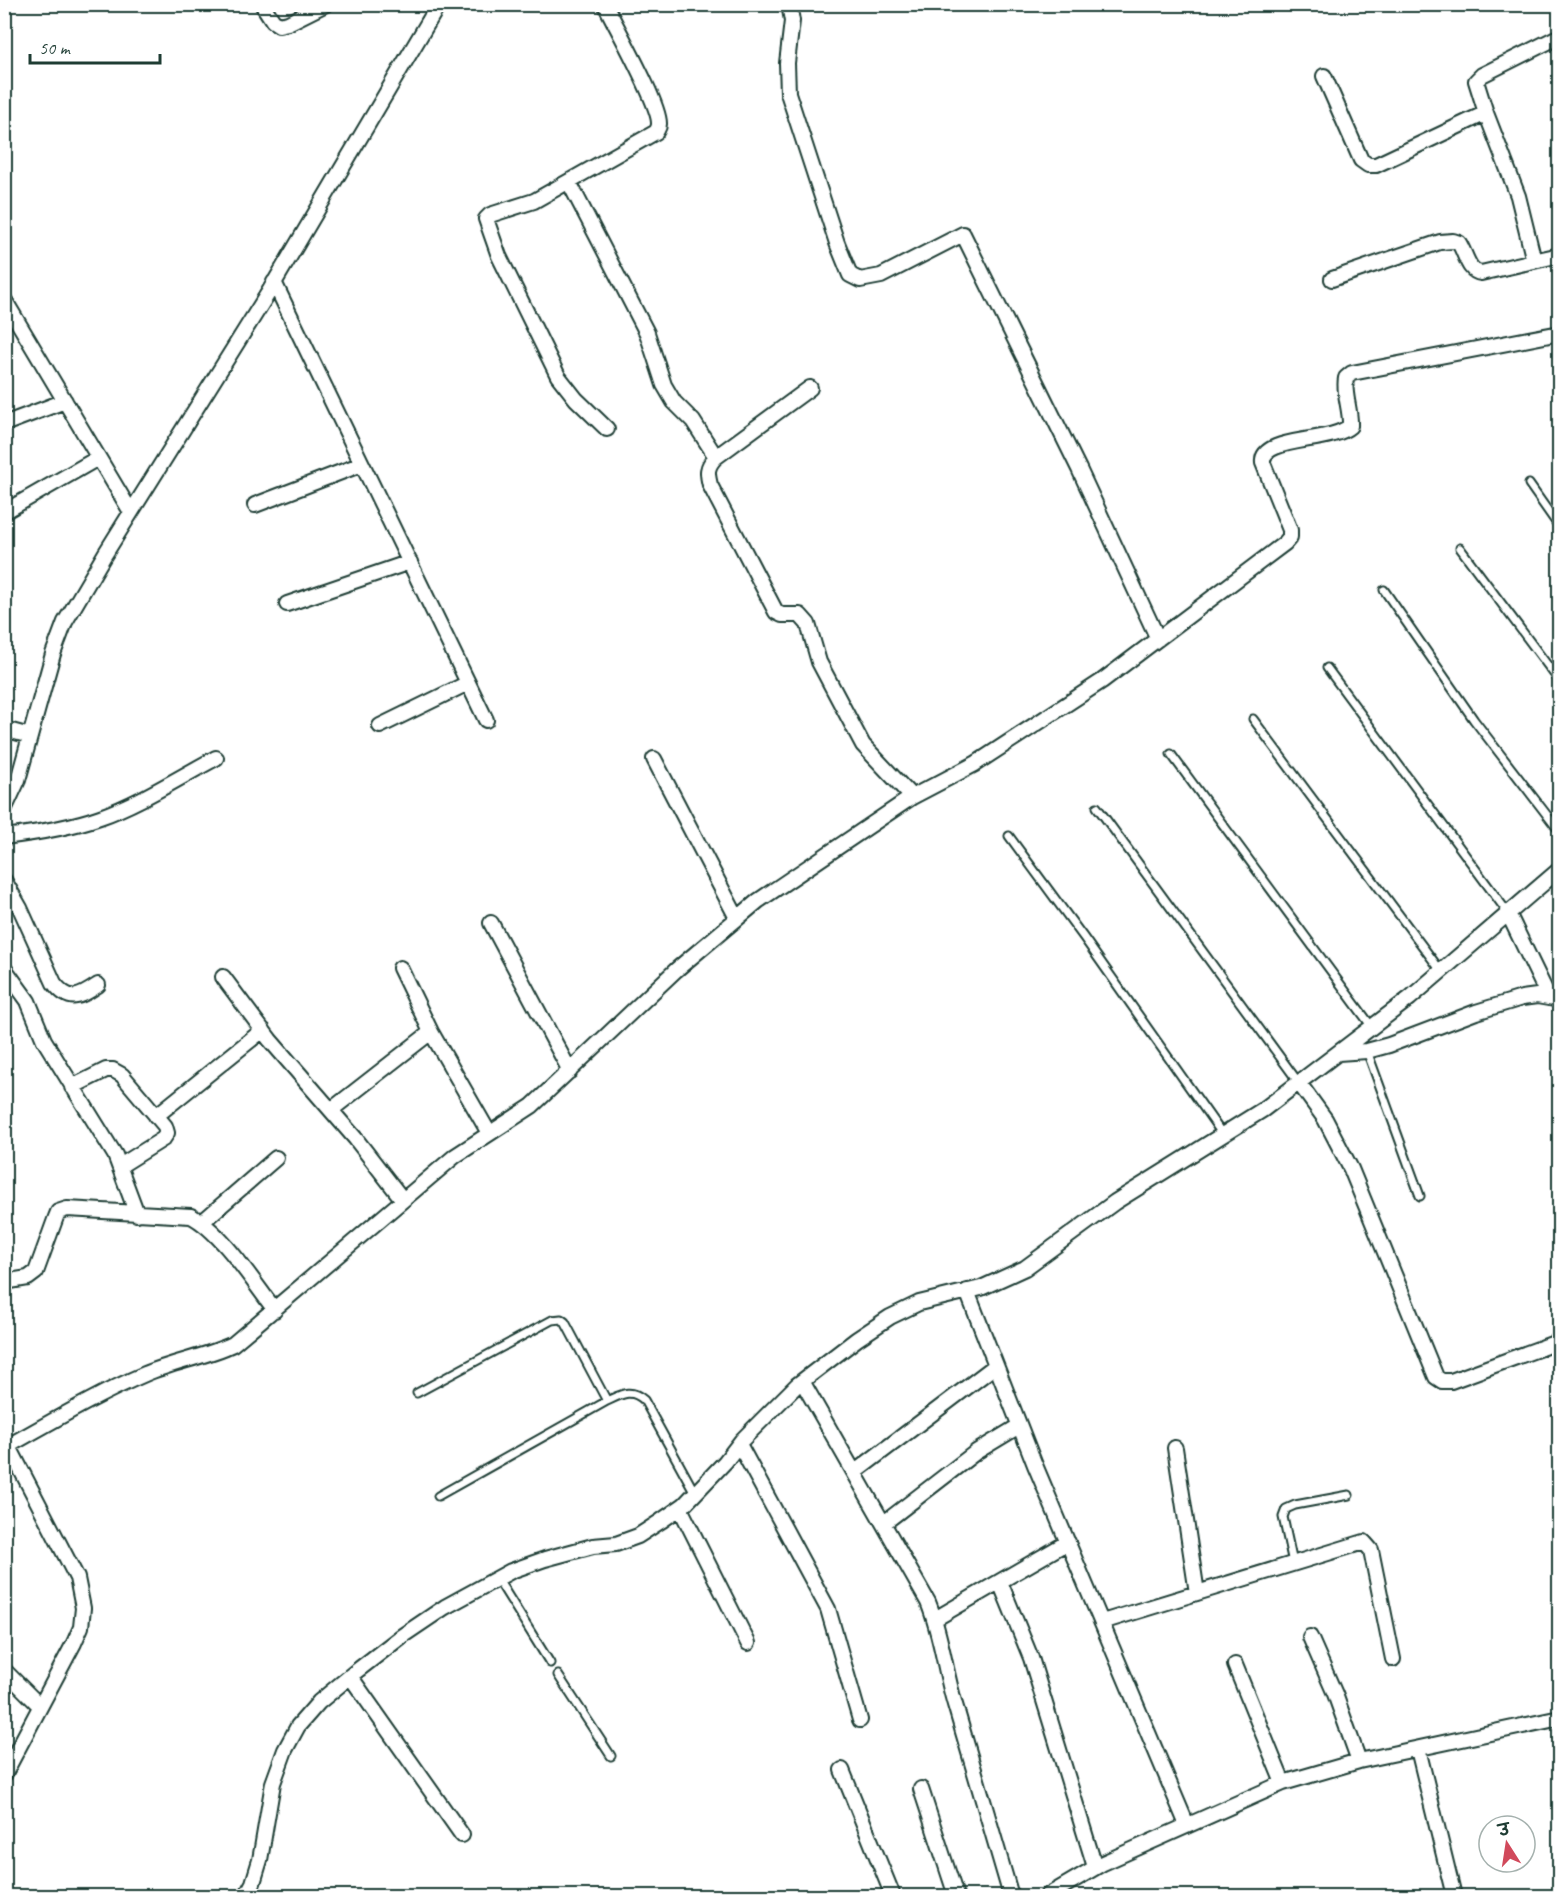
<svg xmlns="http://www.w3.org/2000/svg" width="1564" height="1901" viewBox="0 0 1564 1901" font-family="Caveat,'Playpen Sans Deva',sans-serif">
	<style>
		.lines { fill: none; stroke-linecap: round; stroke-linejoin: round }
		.service-casing { stroke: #1f3d34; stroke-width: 11 }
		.minor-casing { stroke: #1f3d34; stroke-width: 18 }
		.service { stroke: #fff; stroke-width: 7 }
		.minor { stroke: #fff; stroke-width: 14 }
	</style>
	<rect width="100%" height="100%" fill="#fff"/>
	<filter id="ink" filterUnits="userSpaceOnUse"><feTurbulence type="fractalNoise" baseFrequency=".0167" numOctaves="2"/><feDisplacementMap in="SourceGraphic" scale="12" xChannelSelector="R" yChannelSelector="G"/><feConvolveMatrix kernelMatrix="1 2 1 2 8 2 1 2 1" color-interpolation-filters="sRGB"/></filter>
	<g filter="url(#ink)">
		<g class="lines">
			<!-- service casing -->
			<g class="service-casing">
				<path id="service" d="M1529,484l31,44
					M1460,548l100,134
					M1384,590l90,130 86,112
					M1327,668l181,245
					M1253,719l188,252
					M1171,754l201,273
					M1097,807l202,276
					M1009,836l75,102 139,197
					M1367,1051l53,145
					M417,1393l135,-73 9,-1 4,3 42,79c15,-7 24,-13 37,-1l51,93
					M438,1496l169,-95
					M1293,1563l-10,-46 3,-8 9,-4 54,-10
					M497,1578l53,85
					M558,1675l53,81"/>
			</g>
			<!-- minor casing -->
			<g class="minor-casing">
				<path id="minor" d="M262,4l11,17 6,4 9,-2 38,-19
					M605,4c11,23 55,100 54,120 0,4 -1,4 -3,8l-122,69 -44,14 -4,4 13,37 59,120 18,23 31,30
					M789,4l3,17 -5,42 1,30 49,150 13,32 10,5 21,-4 82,-42 116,235 79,170
					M1324,76l37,84 7,5h8l110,-52
					M569,182l78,151 17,52 10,17 19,19 23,36
					M1534,261l-16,-65 -32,-83 -10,-32 6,-6 78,-39
					M1332,279l108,-37 13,-1 6,2c7,11 9,29 22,30l79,-18
					M274,282l212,438
					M4,299l127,213
					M810,388l-94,69c-10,10 -9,16 -6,28l66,127 6,3h18l8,9 11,38 44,83 49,52
					M4,424l61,-23
					M255,505l107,-41
					M4,512l94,-54
					M287,604l123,-42
					M380,726l88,-43
					M4,729l26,7
					M654,759l83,159
					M4,810l14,-30 35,-126 12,-32 40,-68 162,-259 172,-291
					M4,837c33,-4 65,-9 96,-20 40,-14 78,-39 116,-59
					M4,880l16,28 34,75c16,21 26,14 44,2
					M1508,913l41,85
					M491,923l79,148
					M4,968l24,33 16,39 71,115 22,59
					M400,968l31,64 58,101
					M223,977l47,63 85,98 48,62
					M1338,1053l29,-2 22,-6 87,-33 46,-14 15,-2 23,4
					M1299,1083l26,36 26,50 85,208 6,4h9l109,-40
					M72,1087l34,-17h7l9,5 43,51 2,7 -4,6 -43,27
					M331,1110l100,-78
					M156,1116l107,-86
					M202,1222l74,-64
					M4,1282l24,-4 8,-6 20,-55 2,-5 9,-3 124,7c30,15 63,67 84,94
					M967,1291l68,174 152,360
					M802,1381l126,221c14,34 17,71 28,106 18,63 37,125 55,188
					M739,1444l89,165 32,111
					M8,1446c45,-25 90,-52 137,-72 28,-12 60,-17 88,-30l222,-188 77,-50 144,-136 82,-69 154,-104 63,-33 127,-83 183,-138 5,-6v-7l-27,-67c-3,-27 67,-19 87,-37 1,-16 -7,-33 -4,-48l6,-5 208,-40
					M1175,1448l22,145
					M855,1472l140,-106
					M680,1508l68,135
					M884,1523l92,-71 43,-26
					M1000,1582l31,76 64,209
					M935,1619l133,-77
					M1102,1622l262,-80 7,8 22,109
					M1310,1637l25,57 24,67
					M1235,1665l48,118
					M4,1670l36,36
					M350,1676l112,159
					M1418,1749l36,147
					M842,1770l51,126
					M4,1775l70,-132 7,-16 2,-19 -6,-30 -72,-139
					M921,1789l35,107
					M246,1896l7,-13 7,-23 13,-77 12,-33 13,-24 21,-24 35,-29 48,-37 43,-29 66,-36 34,-12 48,-13 23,-2 22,-8 23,-15 23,-16 41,-43 17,-22 55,-55 60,-46 33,-22 29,-14 62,-15 44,-20 90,-66 149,-93 146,-111 150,-129
					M1047,1896l56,-33 180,-80 76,-22 201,-43"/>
			</g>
			<!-- service -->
			<use href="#service" class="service"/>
			<!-- minor -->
			<use href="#minor" class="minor"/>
		</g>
	</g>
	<!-- margin -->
	<rect width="1564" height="1901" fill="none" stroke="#fff" stroke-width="24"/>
	<rect x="12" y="12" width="1540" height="1877" fill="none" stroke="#1f3d34" stroke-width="2" filter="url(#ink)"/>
	<!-- north arrow -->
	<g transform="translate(1507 1844) rotate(348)"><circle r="28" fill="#ffffff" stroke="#a5b1ae" stroke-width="1.5"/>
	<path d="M0-4.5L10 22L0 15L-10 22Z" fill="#d1495b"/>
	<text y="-9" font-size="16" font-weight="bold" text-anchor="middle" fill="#1f3d34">उ</text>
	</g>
	<!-- scale -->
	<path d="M30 54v9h130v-9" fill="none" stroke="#1f3d34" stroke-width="3"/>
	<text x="39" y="54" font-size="18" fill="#1f3d34" stroke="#ffffff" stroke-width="4.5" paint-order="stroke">50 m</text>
</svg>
